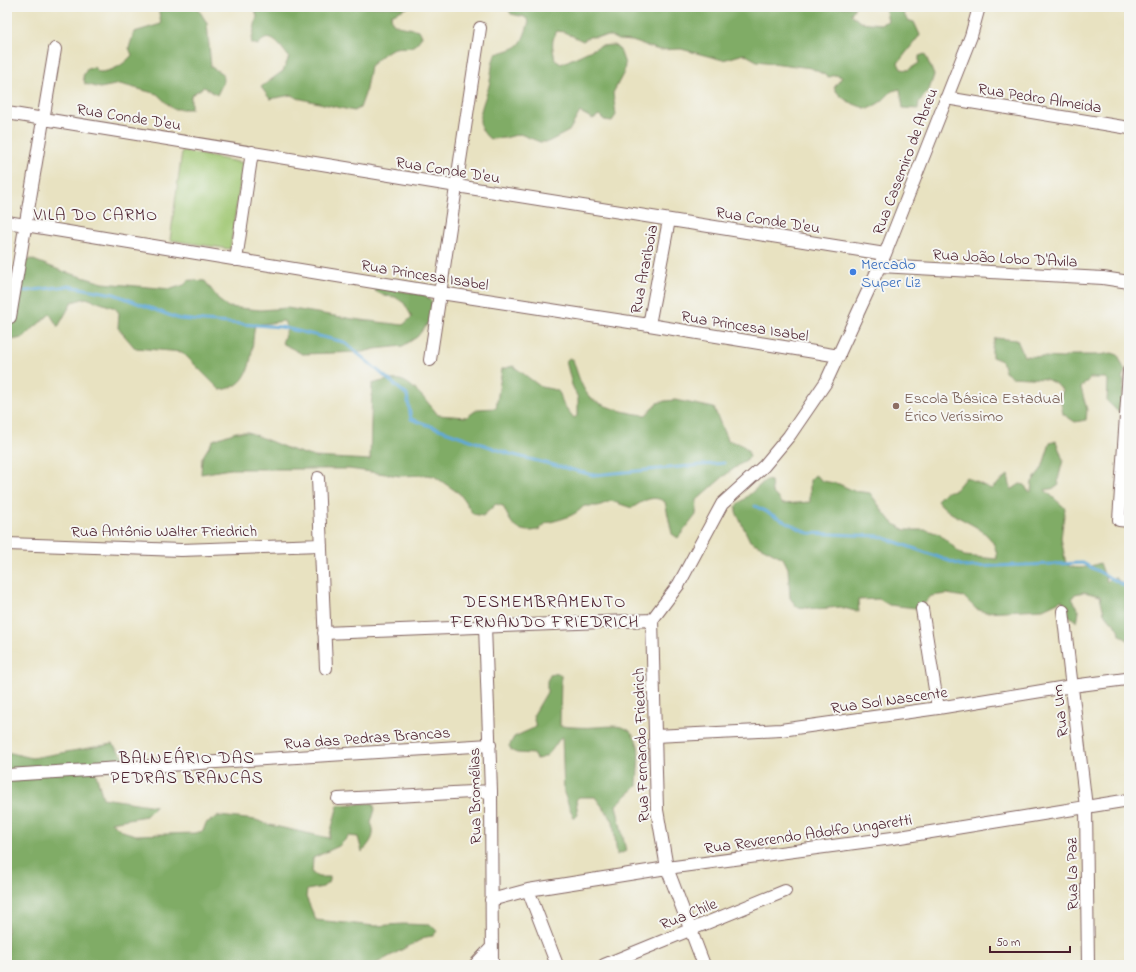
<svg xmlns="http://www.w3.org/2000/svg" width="1136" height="972" viewBox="0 0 1136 972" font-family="'Indie Flower',sans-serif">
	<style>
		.green { fill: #a1c874; stroke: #767450 }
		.forest { fill: #80ac66; stroke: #656648 }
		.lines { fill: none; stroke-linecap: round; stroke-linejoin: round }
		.stream { stroke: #60a9d8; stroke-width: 3 }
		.minor-casing { stroke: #816360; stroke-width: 14 }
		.minor { stroke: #fff; stroke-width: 12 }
		.shop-dot { fill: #3f7fe0; stroke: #f6f6f2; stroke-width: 1.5 }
		.education-dot { fill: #8d6e63; stroke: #f6f6f2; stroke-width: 1.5 }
		.labels { text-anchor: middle; stroke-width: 4; stroke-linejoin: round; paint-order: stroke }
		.street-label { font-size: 16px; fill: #4a1f2b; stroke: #f6f6f2 }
		.shop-label { font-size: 16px; fill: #366cbe; stroke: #f6f6f2; text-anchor: start }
		.education-label { font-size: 16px; fill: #785e54; stroke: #f6f6f2; text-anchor: start }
		.neighbourhood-label { font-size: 17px; letter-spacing: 1px; fill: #4a1f2b; stroke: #f6f6f2 }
	</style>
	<rect width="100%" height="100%" fill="#f6f6f2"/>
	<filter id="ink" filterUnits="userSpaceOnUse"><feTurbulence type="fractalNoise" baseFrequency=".025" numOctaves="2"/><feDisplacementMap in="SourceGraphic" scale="8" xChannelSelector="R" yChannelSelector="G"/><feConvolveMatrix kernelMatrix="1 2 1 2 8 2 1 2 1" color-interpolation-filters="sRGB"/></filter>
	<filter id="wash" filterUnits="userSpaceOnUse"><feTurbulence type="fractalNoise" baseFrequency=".012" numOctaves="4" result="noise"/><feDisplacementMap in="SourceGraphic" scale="16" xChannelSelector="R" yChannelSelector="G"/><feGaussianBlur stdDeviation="0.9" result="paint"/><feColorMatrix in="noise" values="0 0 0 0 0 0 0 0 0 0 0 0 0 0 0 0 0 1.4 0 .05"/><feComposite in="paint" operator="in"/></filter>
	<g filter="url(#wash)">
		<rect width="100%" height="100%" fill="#e8e2c1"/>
		<!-- green -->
		<path class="green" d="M182,151l61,12 -13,86 -60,-9z"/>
		<!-- forest -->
		<path class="forest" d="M158,7h39l10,16 4,44 12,7v9l-6,12 -13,-8 -13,8v14h-18l-16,-15 -37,-10 -20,4 -15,-4 -2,-8 4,-7 7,-2 5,5c12,0 25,-7 33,-17l-3,-7 5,-16 27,-8z
			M254,7h155l-18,8 1,7 6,4 21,4 3,6c-11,19 -18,7 -32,14 -7,4 -14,11 -20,16l-5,28 -5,14 -6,3 -57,-13 -6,-3 -21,4 -9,-12 22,-16 6,-14c-9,-11 -19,-28 -31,-12l-7,-2 6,-27z
			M507,7h348l-4,7 9,8 21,2 7,-3 -3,-14h19v7l3,6 7,2 6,13 -22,28 3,6 7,1 11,-7v-7l6,-2 9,21 -5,15 -10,12 -1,7 -15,-1 -3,-19 -8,2 -10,10 -13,8c-13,-3 -28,-9 -35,-21l8,-11 -6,-2 -7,2 -18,-9 -54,-7 -13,-7 -21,6 -42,-11 -22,1 -27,-9 -14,-1 -8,-4 -21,1 -6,4 -19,-9 -7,-1c-7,11 -4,17 -2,29l6,4 39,-18 14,-1 6,5 5,14 -1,8 -11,21 3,22 -4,6 -8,-1 -5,-5 -6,4 -13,-7 -11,19 -21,11h-8l-20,-8 -15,4 -15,1c-21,-16 -3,-39 0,-58 2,-10 1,-18 6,-27 26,-8 24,-6 33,-32l-4,-5 -14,-3z
			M31,259l31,12 41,12 68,6 13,-4 5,-5 16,1 15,20 8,6 33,3 26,-2 66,11 50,6 9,-8 -8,-14 -9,-6 -10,-1 -10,-5 2,-4 48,8 7,7 1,15 -16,20 -14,9 -28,3 -12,3 -61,2 -20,-11 5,-14 -3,-8 -29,4c-5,26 1,62 -35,65l-38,-38 -47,-4 -17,-20 1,-15 -4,-5 -29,-10 -14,4 -14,25 -8,-13 -28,24 -15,3v-22l10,-41 9,-17z
			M995,338l22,2 7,16 39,2 8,-3h27l14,-2 6,2 7,16 -3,7 2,2 -3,33 -3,-1 -11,-11 1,-20 -3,-3h-15l-9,10 6,22 -1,10 -11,2 -12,-8 -3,-16 3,-8 -9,-7 -8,-4 -34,-2 -7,-5 -3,-11 -10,-4v-10z
			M569,358l4,2c4,11 7,25 15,35 10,12 43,19 58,20l11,-12 8,-2 10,-1 39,8 13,32c12,4 20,4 23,17l-26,19 -27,24 -1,15 -18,23 -6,-4 -7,-32c-12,-8 -22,-1 -33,6l-21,-7 -13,5h-14c-10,11 -23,13 -37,17 -3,1 -4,4 -7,6 -7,3 -18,3 -24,-2 -6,-4 -10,-15 -13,-21l-7,-2 -13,12 -10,-2 -13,-20 -26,-18 -8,-1 -26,1 -51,-7h-119l-29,5 1,-16 11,-18 23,-8h12l41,17 25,8 56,3 2,-76c9,-3 19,-5 28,-4 12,2 31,26 38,35l29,2 11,-8 18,-1 6,-39 11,-3 28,21 16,3 3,4 3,10 11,14 4,-3v-17l-6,-13 -6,-24z
			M1056,441l7,19 -5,20 1,5 -4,3 -10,2 20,18 -4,30 5,26c10,7 23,3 34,-1l7,19 3,-4h6l13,12v51l-9,-6 -1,-6 -15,-16 -4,-17 -16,-4 -9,2 -3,4 7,14 -2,10 -9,-7 -6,-15 -19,9 -58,3 -9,-3 -12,-12 -17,-3 -16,2 -6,7 -9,5 -27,-3 -10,-6 -21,1 1,12 -19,-5 -23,2 -20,-2 -7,-9 -2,-30 -5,-10 -33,-17 -14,-29v-6l30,-26 5,1 1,11 11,12 27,-2v-22l5,-5 8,6 16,3 15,7 16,2 18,25 8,7 9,5h22l12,4 25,22 33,3c0,-27 -27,-34 -46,-46 -5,-3 -10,-8 -14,-13l8,-8 10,-2 11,-13 25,12 17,-14 3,15 9,-6 5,1 2,5 4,2 1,-10 10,-14 8,-25z
			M558,673l3,2 -1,51c11,1 25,2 36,1 19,-1 36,-5 42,19 2,10 -1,30 -1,40l-21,19 10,46 -9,4 -4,-34 -18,-24h-16l-3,3 2,15 -4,4 -10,-26 -2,-57c-8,9 -12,23 -26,23l-3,-5 -16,-1 -5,-2 -3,-5 5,-9 22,-10 -3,-11 14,-24v-11l3,-6z
			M112,744l23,25 -40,2 8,27 53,8 -10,10 -35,6 11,9 14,4 59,-2 8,-2 3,-8 13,-7 37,4 14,5 59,13 9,-33 35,-2 2,6 -4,14c6,12 -1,20 -9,29l-4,-15 -9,-1 -10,10 -26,12 -1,15 6,4h12v4l-7,6 -16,3 -1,7 10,23 59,6 28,-2 28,1 6,6 -4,5 -7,1 -53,28h-366v-213l25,6z"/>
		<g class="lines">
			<!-- stream -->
			<path class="stream" d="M18,292l50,-6 46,8 65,25 102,8 63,15 63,53 4,24 99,35 83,21 131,-12
				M755,506l53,27 71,3 87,31 117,-4 46,25"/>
		</g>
	</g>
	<g filter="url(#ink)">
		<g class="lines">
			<!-- minor casing -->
			<g class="minor-casing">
				<path id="minor" d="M946,98l183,30
					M7,113l450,73 428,68
					M7,222l434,71 208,32 190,31
					M236,260l16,-108
					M880,266l223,12 26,4
					M10,317l45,-268
					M649,325l20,-105
					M430,360l50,-332
					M1129,371l-10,149 10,1
					M318,478l8,190
					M7,544l174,6 140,-5
					M922,609l16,99
					M1063,611l23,196 2,158
					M652,620l27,-36 43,-80 42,-38 25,-30 37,-54 59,-128 86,-218 8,-29
					M652,620l5,190 10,58 37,97
					M485,626l6,165 1,174
					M324,633l328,-13
					M655,736l126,-6 157,-22 134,-22 54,-7
					M7,775l483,-30
					M338,799l153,-8
					M528,890l29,75
					M491,900l37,-10 139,-22 233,-31 229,-37
					M475,965l16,-17
					M604,965l181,-74"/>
			</g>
			<!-- minor -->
			<use href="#minor" class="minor"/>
		</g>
	</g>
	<!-- markers -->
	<circle class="shop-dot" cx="853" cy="272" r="4"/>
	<circle class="education-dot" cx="896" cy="406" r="4"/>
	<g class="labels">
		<!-- street labels -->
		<g class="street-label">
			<text transform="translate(1040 97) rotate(9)" y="6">Rua Pedro Almeida</text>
			<text transform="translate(129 116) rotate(9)" y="6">Rua Conde D'eu</text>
			<text transform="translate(904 161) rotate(-69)" y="6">Rua Casemiro de Abreu</text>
			<text transform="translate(448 169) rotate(9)" y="6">Rua Conde D'eu</text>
			<text transform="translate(768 219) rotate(9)" y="6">Rua Conde D'eu</text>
			<text transform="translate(1005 257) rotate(3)" y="6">Rua João Lobo D'Avila</text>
			<text transform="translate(643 269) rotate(-79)" y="6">Rua Arariboia</text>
			<text transform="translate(425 274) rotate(9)" y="6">Rua Princesa Isabel</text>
			<text transform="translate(745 325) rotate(9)" y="6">Rua Princesa Isabel</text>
			<text x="164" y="536">Rua Antônio Walter Friedrich</text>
			<text transform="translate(889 699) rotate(-8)" y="6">Rua Sol Nascente</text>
			<text transform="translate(1059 711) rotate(-96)" y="6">Rua Um</text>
			<text transform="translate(367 737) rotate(-4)" y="6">Rua das Pedras Brancas</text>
			<text transform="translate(640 745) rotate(-92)" y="6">Rua Fernando Friedrich</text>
			<text transform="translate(474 796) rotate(-91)" y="6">Rua Bromélias</text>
			<text transform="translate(808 833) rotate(-8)" y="6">Rua Reverendo Adolfo Ungaretti</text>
			<text transform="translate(1071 874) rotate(-91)" y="6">Rua La Paz</text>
			<text transform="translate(688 913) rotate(-22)" y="6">Rua Chile</text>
		</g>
		<!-- shop labels -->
		<g class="shop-label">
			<text x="861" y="269">Mercado<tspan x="861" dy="18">Super Liz</tspan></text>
		</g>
		<!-- education labels -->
		<g class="education-label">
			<text x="904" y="403">Escola Básica Estadual<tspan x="904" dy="18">Érico Veríssimo</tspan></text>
		</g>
		<!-- neighbourhood labels -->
		<g class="neighbourhood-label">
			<text x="96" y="220">VILA DO CARMO</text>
			<text x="545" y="607">DESMEMBRAMENTO<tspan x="545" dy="20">FERNANDO FRIEDRICH</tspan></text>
			<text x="187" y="763">BALNEÁRIO DAS<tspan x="187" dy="20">PEDRAS BRANCAS</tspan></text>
		</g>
	</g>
	<!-- margin -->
	<rect width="1136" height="972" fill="none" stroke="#f6f6f2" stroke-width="24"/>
	<!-- scale -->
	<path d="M990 946v6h80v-6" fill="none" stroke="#4a1f2b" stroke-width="2"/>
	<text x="996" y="946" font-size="12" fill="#4a1f2b" stroke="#f6f6f2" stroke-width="3" paint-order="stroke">50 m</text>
</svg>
